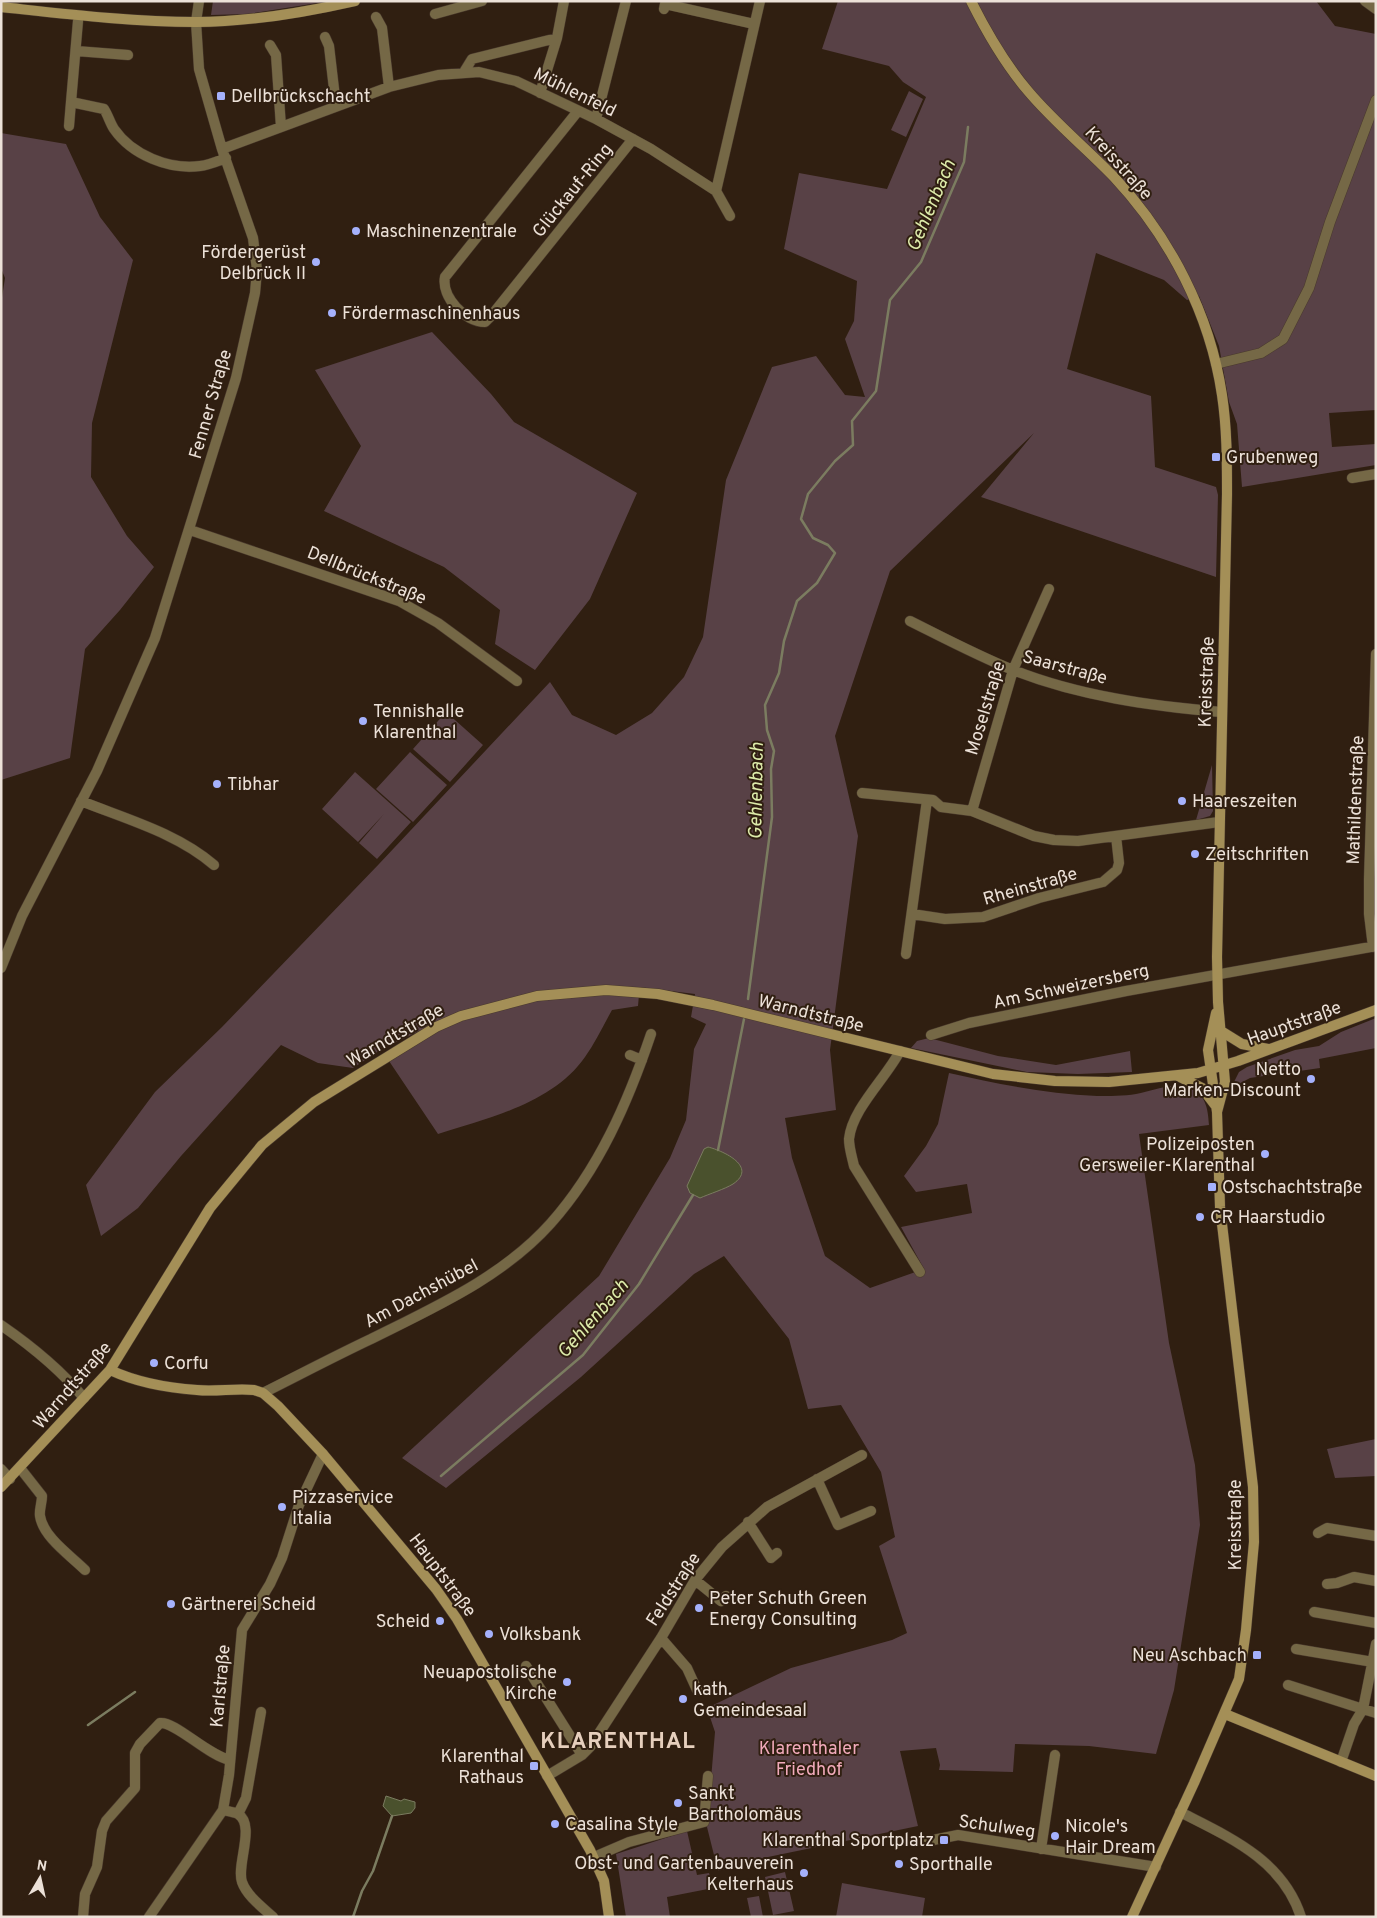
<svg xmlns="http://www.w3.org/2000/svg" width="1377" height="1918" viewBox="0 0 1377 1918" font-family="Overpass,sans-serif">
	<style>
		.green { fill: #584146 }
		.water { fill: #4a512d; stroke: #7b7c60 }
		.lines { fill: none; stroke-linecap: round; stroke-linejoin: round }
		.stream { stroke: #7b7c60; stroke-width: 2.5 }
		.street-casing { stroke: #4a3a2d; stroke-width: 11 }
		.secondary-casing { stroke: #4a3a2d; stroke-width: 11 }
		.street { stroke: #756846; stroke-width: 10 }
		.secondary { stroke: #a48f57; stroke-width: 10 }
		.poi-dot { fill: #a5b1fc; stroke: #301f11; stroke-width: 2 }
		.labels { text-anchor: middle; stroke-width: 4; stroke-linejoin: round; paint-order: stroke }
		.street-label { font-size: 18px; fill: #ece1d8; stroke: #301f11 }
		.poi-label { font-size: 18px; fill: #ece1d8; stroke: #301f11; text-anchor: start }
		.park-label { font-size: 18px; fill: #f1aabb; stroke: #301f11 }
		.water-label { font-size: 19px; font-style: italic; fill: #ddebaa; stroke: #301f11 }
		.district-label { font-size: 22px; font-weight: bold; letter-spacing: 1px; fill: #e6cfbd; stroke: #301f11 }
	</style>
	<rect width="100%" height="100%" fill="#301f11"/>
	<!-- green -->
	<path class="green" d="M213,1h117l-82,13 -37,1z
		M838,1h478l19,25 41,8v376l-47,3 3,34 44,-3v21l-134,22 -5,-63 -8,-22 -10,-56 -20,-50 -12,4 -23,-20 -68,-27 -29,116 84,27 4,71 61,20 2,8 -2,82 -235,-80 53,-64 -144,138 -55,165 23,100 -28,214 6,60 -51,8 7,40 33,98 45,32 54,-19 -23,-42 71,-14 -5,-29 -51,8 -12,-16 22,-30 12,-22 11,-51c49,11 98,21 148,23 12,0 27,0 39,-2 17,-3 34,-12 52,-6 18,5 20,21 21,37l-70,9 30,209 26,122 5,60 -26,165 -18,64 -67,-8 -74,-2 -2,28 -74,-2 1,-5 -4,-17 -36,3 18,75 -164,34 -36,11 -12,-48 4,-2 -2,-6 7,-83 -8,-24 84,-40 101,-28 15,-7 -28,-87 16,-9 -14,-65 -40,-67 -33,4 -19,-70 -65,-83 -30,18 -113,103 -135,111 -44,-30 197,-182 71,-118 16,-38 8,-71 12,-25 -15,-7 4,-23 -57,-7 -61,1 -143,36 -52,25 -29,19 -35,-5 -37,-18 -100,111 -43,52 -37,28 -15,-51 69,-93 67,-65 157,-163 171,-182 22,33 44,20 36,-22 32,-36 19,-40 23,-157 46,-113 44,-11 29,39 20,2 -20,-58 9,-18 3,-40 -73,-32 15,-76 88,16 39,-92 -23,-15 -14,-16 -67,-17z
		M909,91l14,8 -17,38 -15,-7z
		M1,133l65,11 34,73 33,43 -41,163 -1,54 36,59 27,31 -34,43 -35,39 -15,109 -69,22v-476l4,-26 -4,-10z
		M432,332l59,62 23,28 123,71 -47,106 -55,71 -40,-26 5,-34 -56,-43 -120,-56 37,-65 -46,-76z
		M446,712l37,33 -33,37 -37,-33z
		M410,752l37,33 -34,37 -37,-33z
		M1212,765l1,46 -3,5 -14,4z
		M355,772l56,50 -34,37 -18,-16 25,-29 -26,28 -36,-33z
		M578,994l61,1 -1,11 -26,4c-9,16 -17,33 -27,47 -32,46 -96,61 -147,77l-51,-76 74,-39 76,-20z
		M1376,1018v30l-57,11 1,9 -70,10 -19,10 8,-16 8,-5 48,-17 24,-4 22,-14z
		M929,1038l69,18 58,9 74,-14 2,21 -54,2 -51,-2 -116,-24 6,-7z
		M1376,1439v37l-41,2 -8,-29z
		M687,1831l10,44 12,-2 4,15 -46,9 3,20h-44l-10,-63z
		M785,1872l9,39 -21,4 -8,-38z
		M842,1883l83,15 -3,19h-86z
		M759,1896l4,21h-12l-4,-19z"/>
	<!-- water -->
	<path class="water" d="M708,1147c16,4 50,20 25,37 -8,5 -24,10 -33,14l-10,-5 -3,-7 17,-37z
		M386,1796l15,5 3,-2 11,3v6l-4,5 -19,3 -9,-10z"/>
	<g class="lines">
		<!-- stream -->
		<path class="stream" d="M748,999l24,-182 -1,-48 3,-18 -7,-21 -2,-25 14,-32 5,-32 13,-40 20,-18 18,-30 -7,-8 -15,-7 -12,-19 7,-25 27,-33 18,-16 -1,-24 24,-30 14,-91 31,-38 43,-100 4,-35
			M718,1150l26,-131
			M441,1476l142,-121 56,-71 54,-89
			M88,1725l47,-33
			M353,1917l9,-26 11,-20 19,-55"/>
		<!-- street casing -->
		<g class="street-casing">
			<path id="street" d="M1365,1l11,8
				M664,9l1,-5 89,20
				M435,14l47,-13
				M376,17l6,11 7,59
				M78,21l-7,81 33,7c4,6 6,14 10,20 18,26 55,41 86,37 9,-1 18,-5 26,-8
				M325,37l4,9 7,60
				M270,45l6,10 5,72
				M76,51l52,4
				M464,72l8,-13 85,-21
				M540,93l17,-55 7,-37
				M578,111l-133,166c-4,20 20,45 40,45l7,-7 141,-176
				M596,119l30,-118
				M69,126l2,-24
				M222,149l167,-62 49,-12 41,-3 37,9 80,38 55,30 65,42 44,-190
				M716,191l14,25
				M1216,364l45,-11 22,-14 26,-51 21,-66 46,-122
				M1352,478l24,-4
				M190,530l209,71 39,22 79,58
				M910,621c34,17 68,35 103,49 65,26 139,36 208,42
				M862,793l71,7 8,7 31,4 62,25 20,4 24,1 141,-19
				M81,801c45,18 96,32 133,64
				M972,811l41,-141 36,-81
				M912,914l33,5 38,-2 56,-19 64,-16 14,-12 2,-7 -3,-27
				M1373,947l-4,-33v-35l7,-225
				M906,954l21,-154
				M1,968l21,-52 75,-145 58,-133 81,-260 19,-85 2,-23 -4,-32 -31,-89 -23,-80 -3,-47 3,-21
				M931,1035l38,-12 157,-32 250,-45
				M900,1051c-14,27 -48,58 -51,88 0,9 3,18 5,27l66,106
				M630,1055l12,5
				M1,1325c32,22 59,44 83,73
				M263,1393c36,-18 72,-37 108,-54 64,-32 132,-62 180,-116 48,-54 77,-121 100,-189
				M20,1468l22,28c0,7 -3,14 -2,20 3,21 31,40 45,54
				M1,1469l9,10
				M817,1479l21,46 33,-14
				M748,1522l23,36 6,-5
				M1318,1533l9,-5 49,8
				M695,1580l26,21 5,-5
				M1327,1584l10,-1 17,-6 22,4
				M1314,1612l62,11
				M661,1638l26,30 10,22
				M1376,1644l-13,65 13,4
				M1296,1649l77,13
				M526,1666l56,89
				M1288,1685l75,24 -9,15 -13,38
				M547,1776l35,-21 8,-8 71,-109 34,-58 27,-33 45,-40 95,-52
				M223,1810c4,1 11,2 15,4 18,11 -2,51 4,68 5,14 20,25 31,35
				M1180,1812c49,25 103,48 121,105
				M238,1814l8,-16 15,-86
				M923,1842l35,-7 198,32
				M1041,1849l14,-94
				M594,1857l35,-15 75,-20 4,-46
				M83,1917l2,-23 12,-27 5,-36 4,-10 29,-33v-35l5,-9 20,-21c15,-2 47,32 70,37
				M149,1917l74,-107 6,-35 13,-145 28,-46 12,-26 17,-53 24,-51"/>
		</g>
		<!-- secondary casing -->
		<g class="secondary-casing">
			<path id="secondary" d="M971,1c16,32 34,63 57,90 26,31 58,57 86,86 56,60 96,137 108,218 5,33 5,66 5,99l-10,463 1,45 7,80 -8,30
				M1,7c65,7 130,15 195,15 53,0 106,-9 159,-21
				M1221,1031l21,13 26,5
				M1178,1076l24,12 13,17
				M110,1370c26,12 58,18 87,20 19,2 38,-2 57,0l9,3 15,13 45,48 113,135 21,30 133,231 14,31 5,36
				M1,1487l109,-117 100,-162 52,-63 52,-43 122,-75 25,-11 76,-20 69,-6 52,4 55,11 280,69 62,7 54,1 89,-9 40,-12 138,-51
				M1225,1714l151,62
				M1132,1917l62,-134 45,-104 7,-49 8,-88 -1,-55 -33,-280 -3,-95 -9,-62 8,-37"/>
		</g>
		<!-- street -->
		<use href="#street" class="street"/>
		<!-- secondary -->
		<use href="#secondary" class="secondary"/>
	</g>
	<!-- markers -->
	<g class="poi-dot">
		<rect x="216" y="91" width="10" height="10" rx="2.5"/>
		<circle cx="356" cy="231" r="5"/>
		<circle cx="316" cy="262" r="5"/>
		<circle cx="332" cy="313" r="5"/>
		<rect x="1211" y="452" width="10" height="10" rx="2.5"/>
		<circle cx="363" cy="721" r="5"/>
		<circle cx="217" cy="784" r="5"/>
		<circle cx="1182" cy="801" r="5"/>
		<circle cx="1195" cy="854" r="5"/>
		<circle cx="1311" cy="1079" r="5"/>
		<circle cx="1265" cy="1154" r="5"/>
		<rect x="1207" y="1182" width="10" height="10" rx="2.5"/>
		<circle cx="1200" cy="1217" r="5"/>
		<circle cx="154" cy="1363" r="5"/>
		<circle cx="282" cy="1507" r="5"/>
		<circle cx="171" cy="1604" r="5"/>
		<circle cx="699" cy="1608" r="5"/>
		<circle cx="440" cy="1621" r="5"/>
		<circle cx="489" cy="1634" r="5"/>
		<rect x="1252" y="1650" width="10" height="10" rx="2.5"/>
		<circle cx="567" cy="1682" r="5"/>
		<circle cx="683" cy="1699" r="5"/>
		<rect x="529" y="1761" width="10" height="10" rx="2.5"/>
		<circle cx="678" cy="1803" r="5"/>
		<circle cx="555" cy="1824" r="5"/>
		<circle cx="1055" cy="1836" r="5"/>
		<rect x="939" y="1835" width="10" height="10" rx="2.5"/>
		<circle cx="899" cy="1864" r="5"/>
		<circle cx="804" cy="1873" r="5"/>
	</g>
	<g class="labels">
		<!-- street labels -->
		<g class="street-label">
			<text transform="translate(575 92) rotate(26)" y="6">Mühlenfeld</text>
			<text transform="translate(1119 163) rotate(48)" y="6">Kreisstraße</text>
			<text transform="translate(572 190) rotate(-51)" y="6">Glückauf-Ring</text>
			<text transform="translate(210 404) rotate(-74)" y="6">Fenner Straße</text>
			<text transform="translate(367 575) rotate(22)" y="6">Dellbrückstraße</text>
			<text transform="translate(1065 667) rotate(15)" y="6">Saarstraße</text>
			<text transform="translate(1206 682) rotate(-88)" y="6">Kreisstraße</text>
			<text transform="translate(985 708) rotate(-73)" y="6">Moselstraße</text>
			<text transform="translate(1355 800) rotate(-88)" y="6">Mathildenstraße</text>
			<text transform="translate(1030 886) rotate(-16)" y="6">Rheinstraße</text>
			<text transform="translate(1071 986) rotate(-12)" y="6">Am Schweizersberg</text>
			<text transform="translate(811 1013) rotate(14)" y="6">Warndtstraße</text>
			<text transform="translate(1294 1023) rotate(-20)" y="6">Hauptstraße</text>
			<text transform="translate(395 1035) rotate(-30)" y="6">Warndtstraße</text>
			<text transform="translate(421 1293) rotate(-28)" y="6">Am Dachshübel</text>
			<text transform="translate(72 1385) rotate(-49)" y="6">Warndtstraße</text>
			<text transform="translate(1235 1525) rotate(-90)" y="6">Kreisstraße</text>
			<text transform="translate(443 1575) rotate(53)" y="6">Hauptstraße</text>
			<text transform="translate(673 1589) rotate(-57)" y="6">Feldstraße</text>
			<text transform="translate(220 1686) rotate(-85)" y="6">Karlstraße</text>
			<text transform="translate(997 1826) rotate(8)" y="6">Schulweg</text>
		</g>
		<!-- poi labels -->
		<g class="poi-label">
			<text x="231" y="102">Dellbrückschacht</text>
			<text x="366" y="237">Maschinenzentrale</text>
			<text x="306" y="258" text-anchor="end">Fördergerüst<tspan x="306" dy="21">Delbrück II</tspan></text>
			<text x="342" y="319">Fördermaschinenhaus</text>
			<text x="1226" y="463">Grubenweg</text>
			<text x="373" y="717">Tennishalle<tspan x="373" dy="21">Klarenthal</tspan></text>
			<text x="227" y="790">Tibhar</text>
			<text x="1192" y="807">Haareszeiten</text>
			<text x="1205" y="860">Zeitschriften</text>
			<text x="1301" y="1075" text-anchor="end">Netto<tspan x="1301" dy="21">Marken-Discount</tspan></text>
			<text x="1255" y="1150" text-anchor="end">Polizeiposten<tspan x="1255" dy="21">Gersweiler-Klarenthal</tspan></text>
			<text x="1222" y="1193">Ostschachtstraße</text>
			<text x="1210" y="1223">CR Haarstudio</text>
			<text x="164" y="1369">Corfu</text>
			<text x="292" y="1503">Pizzaservice<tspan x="292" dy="21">Italia</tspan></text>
			<text x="709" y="1604">Peter Schuth Green<tspan x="709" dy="21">Energy Consulting</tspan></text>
			<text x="181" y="1610">Gärtnerei Scheid</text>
			<text x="430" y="1627" text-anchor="end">Scheid</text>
			<text x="499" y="1640">Volksbank</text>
			<text x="1247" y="1661" text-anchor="end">Neu Aschbach</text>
			<text x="557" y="1678" text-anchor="end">Neuapostolische<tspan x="557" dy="21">Kirche</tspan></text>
			<text x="693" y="1695">kath.<tspan x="693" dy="21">Gemeindesaal</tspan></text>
			<text x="524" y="1762" text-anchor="end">Klarenthal<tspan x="524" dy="21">Rathaus</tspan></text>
			<text x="688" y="1799">Sankt<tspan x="688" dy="21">Bartholomäus</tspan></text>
			<text x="565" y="1830">Casalina Style</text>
			<text x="1065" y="1832">Nicole's<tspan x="1065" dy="21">Hair Dream</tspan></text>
			<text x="934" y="1846" text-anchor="end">Klarenthal Sportplatz</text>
			<text x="794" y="1869" text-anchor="end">Obst- und Gartenbauverein<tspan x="794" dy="21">Kelterhaus</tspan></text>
			<text x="909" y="1870">Sporthalle</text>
		</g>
		<!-- park labels -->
		<g class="park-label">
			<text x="809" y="1754">Klarenthaler<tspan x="809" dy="21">Friedhof</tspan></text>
		</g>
		<!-- water labels -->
		<g class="water-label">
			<text transform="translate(930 205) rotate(-67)" y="7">Gehlenbach</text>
			<text transform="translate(755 791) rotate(-89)" y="7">Gehlenbach</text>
			<text transform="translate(592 1318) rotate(-49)" y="7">Gehlenbach</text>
		</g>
		<!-- district labels -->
		<g class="district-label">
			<text x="618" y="1748">KLARENTHAL</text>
		</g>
	</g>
	<!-- border -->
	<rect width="1377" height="1918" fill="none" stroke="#ece1d8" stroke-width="5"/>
	<!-- north arrow -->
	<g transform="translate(40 1878) rotate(9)" stroke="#301f11" stroke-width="4" paint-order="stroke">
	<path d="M0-4L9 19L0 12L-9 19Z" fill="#ece1d8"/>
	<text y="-8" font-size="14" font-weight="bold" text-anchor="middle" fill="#ece1d8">N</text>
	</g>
</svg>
